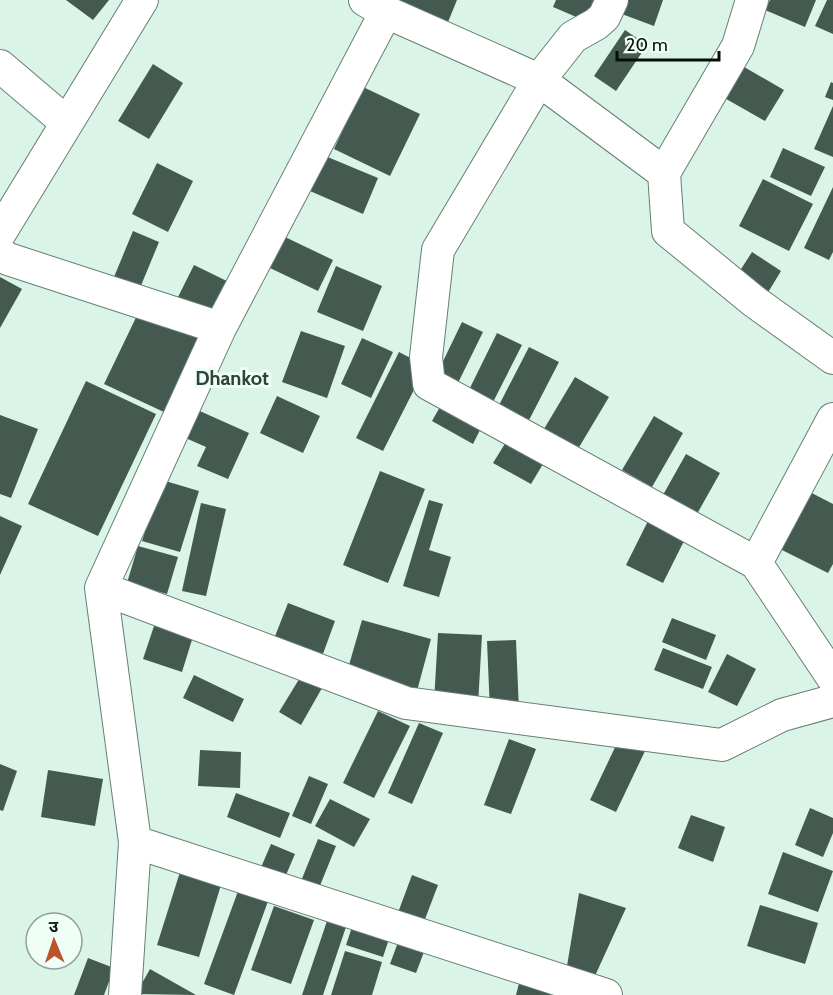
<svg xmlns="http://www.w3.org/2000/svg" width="833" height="995" viewBox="0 0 833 995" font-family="Cabin,'Noto Sans Devanagari',sans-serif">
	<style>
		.building { fill: #445a50 }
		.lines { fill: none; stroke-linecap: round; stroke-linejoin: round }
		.street-casing { stroke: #687f74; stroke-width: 34 }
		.street { stroke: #fff; stroke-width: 32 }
		.labels { text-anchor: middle; stroke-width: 6; stroke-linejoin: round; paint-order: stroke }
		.quarter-label { font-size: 20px; font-weight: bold; fill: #2e443a; stroke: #effef7 }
	</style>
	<rect width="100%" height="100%" fill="#daf4e7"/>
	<!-- building -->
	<path class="building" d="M66,0h43l-16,20z
		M401,0h56l-9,22 -48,-20z
		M556,0h41l-9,22 -35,-15z
		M615,0h48l-9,26 -43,-16z
		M770,0h46l-11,27 -40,-17z
		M827,0h6v34l-18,-8z
		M625,30l22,15 -31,46 -22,-15z
		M153,64l30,19 -34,56 -31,-18z
		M739,64l45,26 -19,31 -44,-25z
		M831,82l2,1v17l-8,-3z
		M363,87l57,27 -30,62 -56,-27z
		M833,106v51l-19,-8z
		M783,148l42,19 -14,29 -41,-19z
		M318,153l60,25 -15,36 -60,-26z
		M157,163l36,18 -25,51 -36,-18z
		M763,179l50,25 -24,47 -50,-25z
		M833,187v65l-4,8 -25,-12z
		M133,231l26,11 -19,46 -26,-11z
		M285,237l48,23 -15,31 -48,-23z
		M752,252l29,19 -17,28 -30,-19z
		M194,265l39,19 -16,33 -39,-20z
		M336,266l46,20 -19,45 -46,-19z
		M0,277l22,12 -22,39z
		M142,305l62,30 -38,78 -62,-29z
		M462,322l21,10 -29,59 -21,-9z
		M301,331l44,15 -18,52 -45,-16z
		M497,333l25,12 -32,63 -24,-12z
		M362,338l31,14 -22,46 -30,-14z
		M529,347l30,15 -32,62 -30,-15z
		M399,352l27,14 -43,85 -27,-13z
		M575,377l34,20 -34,57 -34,-20z
		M86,381l70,33 -58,122 -70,-32z
		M277,396l43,20 -17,37 -43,-20z
		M445,398l40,22 -12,24 -41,-23z
		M193,408l56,25 -21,46 -31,-13 9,-19 -25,-11z
		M0,415l38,14 -27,69 -11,-4z
		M654,416l29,17 -31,54 -30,-17z
		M506,442l37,22 -12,20 -38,-21z
		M686,454l34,19 -23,41 -34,-19z
		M380,471l45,18 -37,94 -45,-18z
		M162,480l37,11 -19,61 -38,-11z
		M802,488l31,16v60l-5,9 -56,-28z
		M429,500l14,4 -14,46 22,7 -12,40 -36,-11z
		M201,503l25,6 -20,87 -24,-5z
		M0,516l22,10 -22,49z
		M648,521l37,18 -22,44 -37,-18z
		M138,546l40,11 -11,37 -40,-11z
		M288,603l47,18 -15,41 -48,-18z
		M157,617l38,13 -13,42 -39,-13z
		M672,618l44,17 -10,25 -44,-18z
		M362,620l69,19 -14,52 -70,-19z
		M438,633l44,2 -4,70 -44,-3z
		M516,640l3,71 -29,1 -3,-71z
		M663,648l49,19 -9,22 -49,-19z
		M727,654l29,15 -19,37 -29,-14z
		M194,675l50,24 -11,23 -50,-24z
		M301,676l21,12 -21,37 -22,-13z
		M378,711l32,15 -36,72 -31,-15z
		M419,723l24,10 -31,71 -24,-11z
		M509,739l27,10 -25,65 -27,-9z
		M619,739l26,12 -29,61 -26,-12z
		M200,750l41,2 -1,36 -42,-2z
		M0,764l17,7 -14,40 -3,-1z
		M48,770l55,9 -8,47 -54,-9z
		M309,776l19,8 -17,40 -19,-8z
		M236,793l54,20 -10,25 -53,-21z
		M330,799l40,20 -16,28 -39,-21z
		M810,808l23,10v15l-10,24 -28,-12z
		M691,815l34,12 -12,35 -35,-14z
		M318,839l18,7 -19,47 -18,-7z
		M271,844l24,10 -15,35 -24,-10z
		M783,852l50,19 -15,41 -50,-18z
		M180,872l41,13 -22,72 -42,-12z
		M412,875l26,10 -16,42 -26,-9z
		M241,883l30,10 -37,102 -30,-11z
		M579,893l47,15 -32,70 -27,-12z
		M760,905l58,18 -13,41 -58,-18z
		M274,906l40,14 -23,64 -40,-14z
		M328,918l19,6 -24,71h-21z
		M354,921l37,12 -8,24 -37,-12z
		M401,934l26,10 -11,29 -26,-9z
		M345,951l37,11 -10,33h-41z
		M88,958l26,10 -10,27h-30z
		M150,969l46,26 -60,-1z
		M522,972l34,7 -4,16h-36z"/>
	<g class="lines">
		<!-- street casing -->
		<g class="street-casing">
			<path id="street" d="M365,0l21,12 153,68 125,93 4,58 87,71 78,56
				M612,0l-8,17 -8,7 -23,13 -34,43 -101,170 -12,107 3,27 327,179 77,115
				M0,66l67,57
				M664,173l74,-127 14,-46
				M0,233l142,-233
				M0,254l8,5 212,69
				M756,563l77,-144
				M101,588l305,115 316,42 60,-30 51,-14
				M135,842l471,153
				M125,995l10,-153 -34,-254 119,-260 166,-316"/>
		</g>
		<!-- street -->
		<use href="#street" class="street"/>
	</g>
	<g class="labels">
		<!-- quarter labels -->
		<g class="quarter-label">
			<text x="232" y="385">Dhankot</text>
		</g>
	</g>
	<!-- north arrow -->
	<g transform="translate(54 941) rotate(358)"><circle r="28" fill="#effef7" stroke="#929e98" stroke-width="1.5"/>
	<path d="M0-4.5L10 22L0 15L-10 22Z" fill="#bc552a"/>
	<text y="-9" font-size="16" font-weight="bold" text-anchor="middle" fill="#060e0a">उ</text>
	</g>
	<!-- scale -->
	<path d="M617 51v9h102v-9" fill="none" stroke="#060e0a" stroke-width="3"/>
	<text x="626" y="51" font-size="18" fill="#060e0a" stroke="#effef7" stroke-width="4.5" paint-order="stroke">20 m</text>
</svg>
